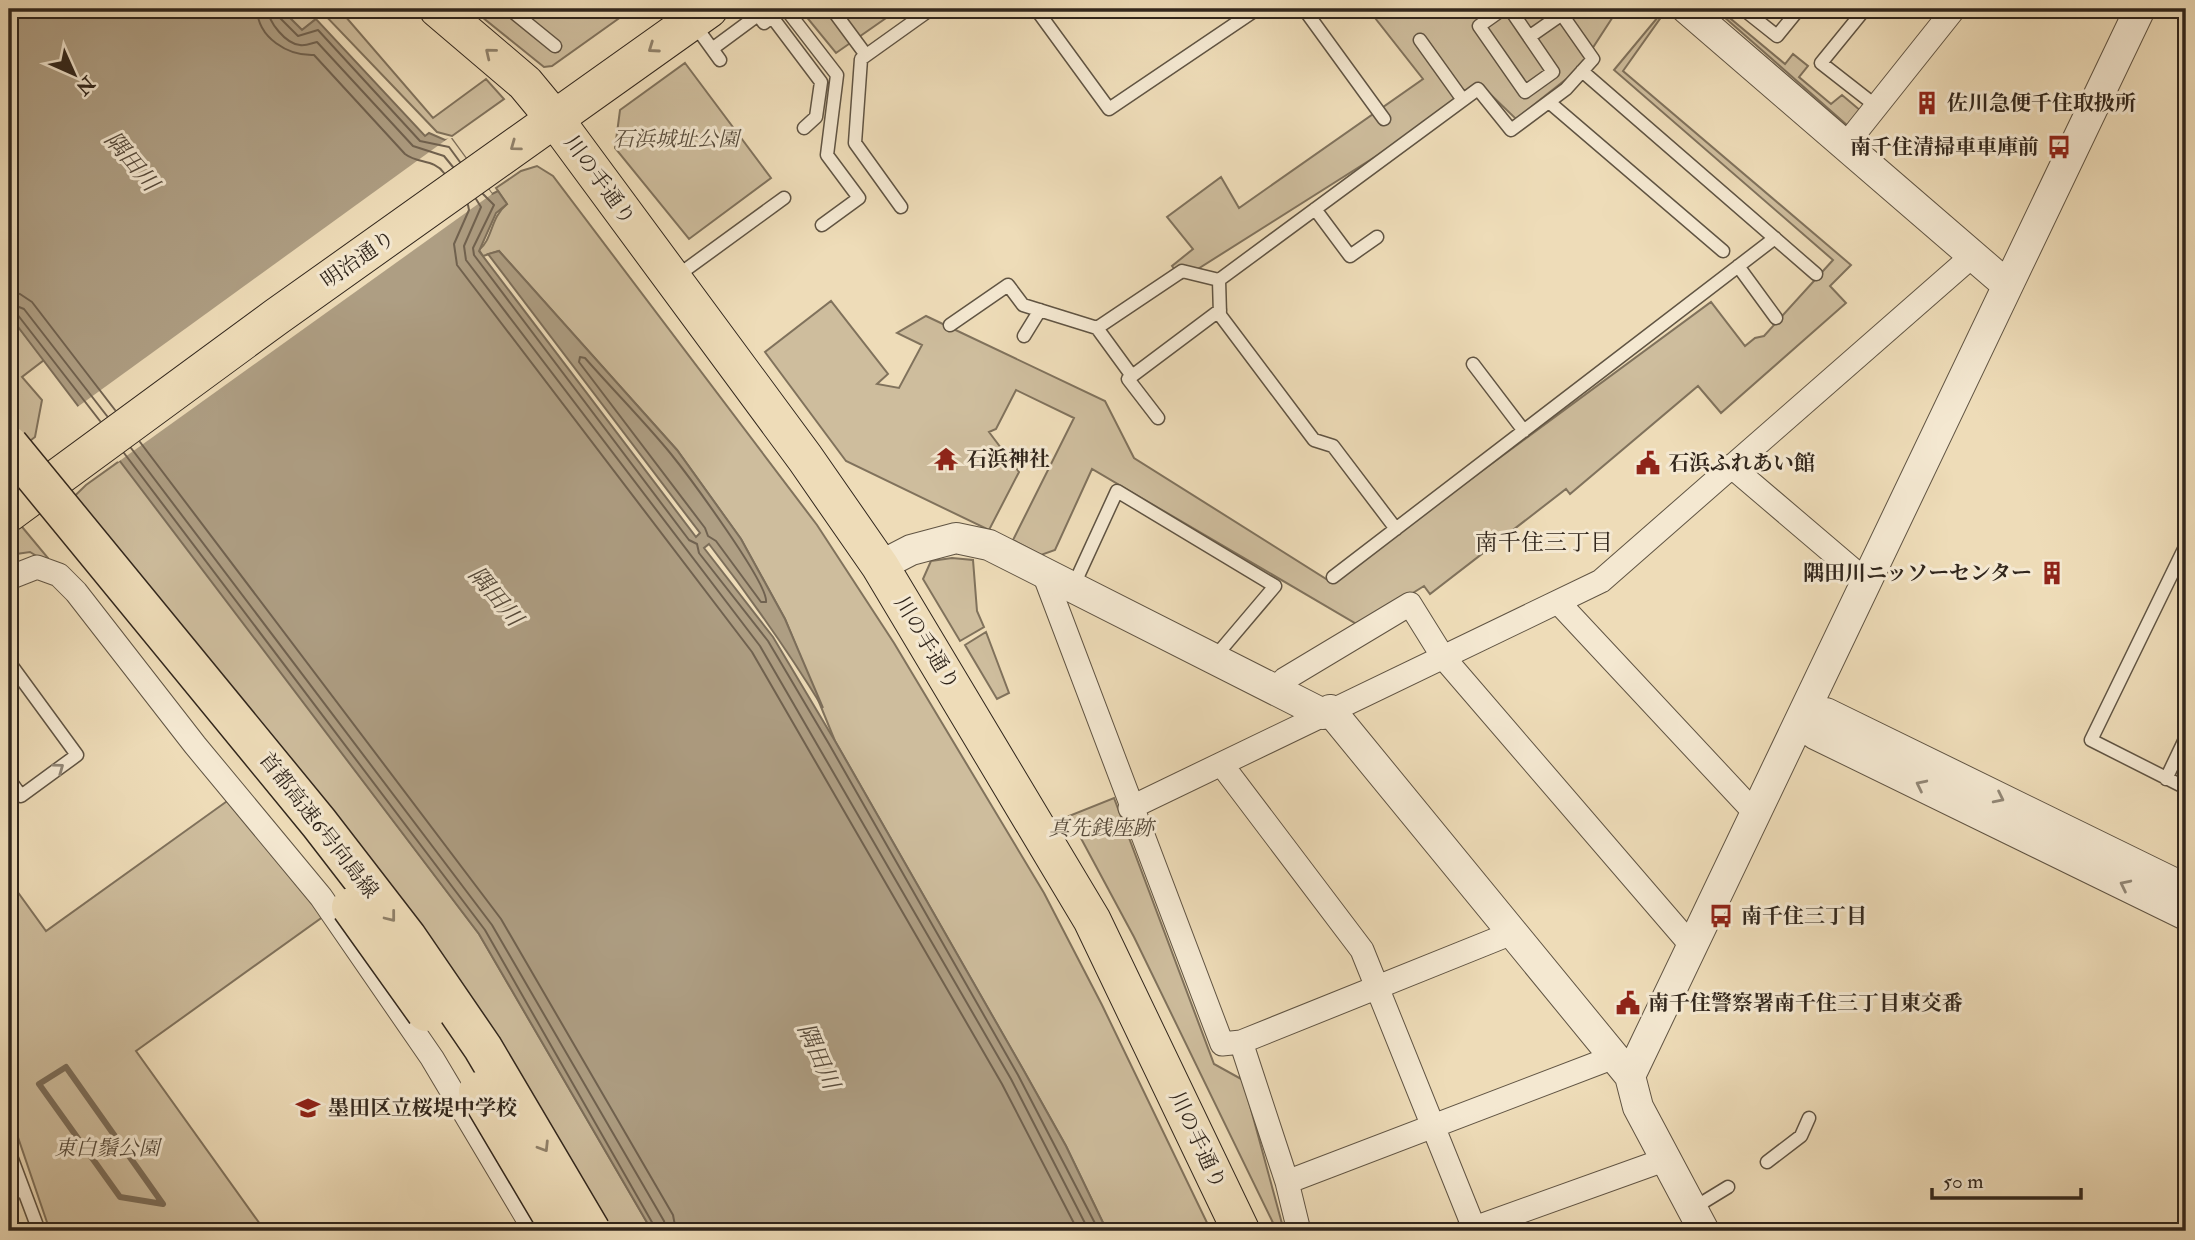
<svg xmlns="http://www.w3.org/2000/svg" width="2195" height="1240" viewBox="0 0 2195 1240" font-family="'IM FELL Double Pica','Noto Serif JP',serif">
	<style>
		.green { fill: #cebd9d; stroke: #80725c; stroke-width: 2 }
		.water { fill: #ae9e83; stroke: #7c6e5a; stroke-width: 2 }
		.pier { fill: #eedcb8 }
		.lines { fill: none; stroke-linecap: round; stroke-linejoin: round }
		.shore { stroke: #706250; stroke-width: 2 }
		.stream { stroke: #7c6e5a; stroke-width: 6 }
		.service-casing { stroke: #605443; stroke-width: 15 }
		.minor-casing { stroke: #605443; stroke-width: 25 }
		.tertiary-casing { stroke: #605443; stroke-width: 32 }
		.primary-casing { stroke: #31261c; stroke-width: 39 }
		.service { stroke: #f4e8d1; stroke-width: 12 }
		.minor { stroke: #f4e8d1; stroke-width: 23 }
		.tertiary { stroke: #f4e8d1; stroke-width: 30 }
		.primary { stroke: #eedcb8; stroke-width: 37 }
		.motorway-bridge-casing { stroke: #31261c; stroke-width: 41; stroke-linecap: butt }
		.motorway-bridge { stroke: #eedcb8; stroke-width: 38 }
		.oneway { stroke: #90816a }
		.oneway2 { stroke: #928776 }
		.labels { text-anchor: middle; stroke-width: 6; stroke-linejoin: round; paint-order: stroke }
		.poi-label { font-size: 21px; font-weight: bold; fill: #31261c; stroke: #f4e8d1; text-anchor: start }
		.park-label { font-size: 21px; font-style: italic; fill: #584c3c; stroke: #f4e8d1 }
		.street-label { font-size: 21px; fill: #31261c; stroke: #f4e8d1 }
		.water-label { font-size: 23px; font-style: italic; fill: #564a3b; stroke: #f4e8d1 }
		.neighbourhood-label { font-size: 23px; fill: #31261c; stroke: #f4e8d1 }
	</style>
	<rect width="100%" height="100%" fill="#eedcb8"/>
	<filter id="stains"><feTurbulence type="fractalNoise" baseFrequency=".00286" numOctaves="4"/><feColorMatrix values="0 0 0 0 .2 0 0 0 0 .09 0 0 0 0 .02 0 0 0 .5 -.17"/></filter>
	<radialGradient id="worn" r=".72"><stop offset=".6" stop-color="#630" stop-opacity="0"/><stop offset="1" stop-color="#630" stop-opacity=".3"/></radialGradient>
	<!-- green -->
	<path class="green" d="M281,9h58l94,109 53,-39 18,20 -52,37 -15,-4 -114,-119 -21,17z
		M472,9h160l-80,57 -8,1z
		M800,9h99l-63,44z
		M1368,9h250l-39,60 -63,50 -32,-31 -302,191 -10,-13 21,-17 -26,-32 54,-40 18,31 184,-129z
		M1650,9h10l4,4 -41,58 228,194 -21,21 16,17 -125,110 -23,-27 -128,108 -4,-5 -136,105 -6,-8 -64,40 -268,-157 -37,81 -14,5 -28,-15 61,-122 -58,-28 -20,39 -7,3 30,40 -30,58 -143,-69 -81,-109 66,-51 57,73 -11,10 22,4 23,-43 -25,-12 29,-17 179,85 29,57 197,124 380,-280 34,44 10,-8 9,-2 69,-76 -219,-190 44,-53z
		M1715,9h4l66,55 8,-10 15,12 -9,11 32,27 11,-9 19,16 -13,15z
		M685,63l86,115 -82,61 -74,-91 5,-38z
		M537,166l16,10 264,349 77,118 150,250 58,112 109,226h-104l-41,-85 -42,-75 -189,-330 -50,-122 -44,-80 -64,-89 -178,-199 -16,5 -4,-6c14,-11 11,-32 28,-46l-11,-16 25,-17z
		M9,315l35,45 -22,17 20,23 -7,37 -26,20z
		M121,460l358,474 173,297h-76l-145,-241 -375,-476 30,-29z
		M18,522l30,36v5l-18,-11 -21,3v-23z
		M952,558l21,2 4,51 7,16 -24,14 -37,-62 8,-18z
		M986,632l23,61 -12,6 -32,-54z
		M1114,798l100,266 29,16 41,151h-7l-143,-294 -65,-121z
		M230,799l94,117 -188,135 129,180h-215l-41,-120v-231l37,51z"/>
	<!-- water -->
	<path class="water" d="M9,9h272l21,21 14,-11 109,117 4,-3 16,7 7,-1 40,55 6,-3 9,13 -11,9 -17,38 217,286 4,-4 -212,-279 11,-3 178,199 64,89 44,80 38,89c-35,-57 -73,-111 -114,-164l-5,4 69,89 62,104 189,330 42,75 41,85h-455l-173,-297 -470,-619z"/>
	<!-- pier -->
	<path class="pier" d="M450,137l42,57 -374,268 -42,-54z"/>
	<g class="lines">
		<!-- shore -->
		<path class="shore" d="M257,9c1,29 31,47 57,46l91,99c13,10 29,5 39,19
			M268,9c0,13 18,35 32,36 6,1 12,-2 17,-3l96,104 31,10 9,11
			M276,9l2,7 20,20 20,-6 102,111 29,6 11,15
			M483,194l11,11 -21,43 1,7 215,285 8,4 2,9 69,88 61,103 189,331 81,156
			M476,199l5,8 -17,39 2,14 294,386 251,433 78,152
			M468,205l1,5 -15,34 3,21 295,387 250,432 76,147
			M9,292l11,2 12,8 83,108
			M9,303l15,6 83,107
			M9,311l8,3 83,107
			M580,357l5,1c28,32 59,63 86,96 16,20 98,130 95,148h-5l-45,-61 -8,-5 -3,-8 -126,-166z
			M140,442l361,477 172,296 3,16
			M131,448l361,477 172,296 2,10
			M124,453l361,477 172,301"/>
		<!-- stream -->
		<path class="stream" d="M66,1067l97,137 -43,-7 -81,-113z"/>
		<!-- service casing -->
		<g class="service-casing">
			<path id="service" d="M786,9l51,66 -10,80 32,43 -37,27
				M832,9l34,46
				M1036,9l73,100 148,-100
				M1304,9l80,110
				M1473,9h1
				M1503,9l-24,17 46,66 28,-20 -43,-63
				M1743,9l34,27 22,-27
				M1865,9l-44,54 55,43
				M512,11l43,35
				M758,15l6,8 8,-6 49,65 -5,35 -12,11
				M694,24l26,36
				M1529,37l33,-23
				M1420,40l43,60
				M712,49l46,-34 -5,-6
				M1582,71l234,203
				M1549,102l174,149
				M901,207l-46,-64 6,-84 70,-50
				M1315,209l35,47 27,-19
				M1738,266l38,52
				M677,276l107,-78
				M1219,280l1,35 94,125 19,6 63,83
				M950,325l58,-40 15,20 74,23 85,-57 37,9 259,-191 33,41 55,-41 27,-30 -35,-50
				M1097,328l35,48 88,-66
				M1024,336l16,-26
				M1473,364l51,67
				M1132,376l-4,3 30,39
				M2186,545l-95,195 95,48
				M1333,577l442,-339
				M1072,589l45,-98 158,95 -61,72
				M9,662l68,93 -56,41 -12,-17
				M2166,779l20,-42
				M9,1151l30,80
				M1767,1162l34,-26 8,-18
				M9,1184l15,9
				M1692,1209l36,-22"/>
		</g>
		<!-- minor casing -->
		<g class="minor-casing">
			<path id="minor" d="M1844,147l110,-138
				M1731,466l135,115
				M1044,574l178,470 19,-2 46,140 327,-125
				M9,578l28,-11 22,8 17,17 119,153 126,152 111,161 103,173
				M1558,602l198,212
				M1275,689l10,-10 125,-75 33,53 248,288
				M1222,765l140,185 112,278
				M1130,808l471,-227 370,-324
				M1241,1042l271,-109
				M1287,1182l12,49
				M1466,1231l198,-71"/>
		</g>
		<!-- tertiary casing -->
		<g class="tertiary-casing">
			<path id="tertiary" d="M1687,9l320,276
				M880,566l31,-16 45,-12 33,7 334,169
				M1330,710l300,366
				M2186,889l-360,-176 -23,3 12,18 371,181
				M1704,1231l-66,-124 -8,-31 510,-1067"/>
		</g>
		<!-- primary casing -->
		<g class="primary-casing">
			<path id="primary" d="M438,9l87,74 29,35 251,340 75,108 212,354 149,311
				M9,513l267,-196 433,-308"/>
		</g>
		<!-- service -->
		<use href="#service" class="service"/>
		<!-- minor -->
		<use href="#minor" class="minor"/>
		<!-- tertiary -->
		<use href="#tertiary" class="tertiary"/>
		<!-- primary -->
		<use href="#primary" class="primary"/>
		<!-- motorway-bridge casing -->
		<g class="motorway-bridge-casing">
			<path id="motorway-bridge" d="M9,445l310,378 88,114 76,111 108,183
				M351,907l75,105
				M478,1091l83,140"/>
		</g>
		<!-- motorway-bridge -->
		<use href="#motorway-bridge" class="motorway-bridge"/>
	</g>
	<!-- one-way arrows -->
	<defs><path id="oneway-chevron" d="M-2-3.5L2.5 0L-2 3.5" fill="none" stroke-width="1.6" stroke-linecap="round" stroke-linejoin="round" transform="scale(1.75)"/></defs>
	<g class="oneway">
		<use href="#oneway-chevron" transform="translate(653 48) rotate(145)"/>
		<use href="#oneway-chevron" transform="translate(490 53) rotate(-141)"/>
		<use href="#oneway-chevron" transform="translate(515 146) rotate(144)"/>
		<use href="#oneway-chevron" transform="translate(391 917) rotate(52)"/>
		<use href="#oneway-chevron" transform="translate(544 1147) rotate(58)"/>
	</g>
	<g class="oneway2">
		<use href="#oneway-chevron" transform="translate(59 768) rotate(-36)"/>
		<use href="#oneway-chevron" transform="translate(1921 785) rotate(-154)"/>
		<use href="#oneway-chevron" transform="translate(1999 798) rotate(26)"/>
		<use href="#oneway-chevron" transform="translate(2125 885) rotate(-154)"/>
	</g>
	<!-- icons -->
	<defs>
		<g id="building-bare" transform="scale(1.89)"><path d="M-4-6H4V6H1V3H-1V6H-4ZM-2.5-4.3h1.7v1.8h-1.7ZM.8-4.3h1.7v1.8H.8ZM-2.5-1h1.7V.8h-1.7ZM.8-1h1.7V.8H.8Z" fill="#8f2418" stroke="#f4e8d1" stroke-width="2.5" paint-order="stroke"/></g>
		<g id="bus-bare" transform="scale(1.89)"><path d="M-5-6H5V4H4V6H2V4H-2V6H-4V4H-5ZM-3.5-4V0h7V-4ZM-3.5 1.2v1.5H-2V1.2ZM2 1.2v1.5H3.5V1.2Z" fill="#8f2418" stroke="#f4e8d1" stroke-width="2.5" paint-order="stroke"/></g>
		<g id="temple-bare" transform="scale(1.89)"><path d="M0-6L5-2H3V0L6.5 2.5H4V6H1.5V3h-3V6H-4V2.5H-6.5L-3 0V-2H-5Z" fill="#8f2418" stroke="#f4e8d1" stroke-width="2.5" paint-order="stroke"/></g>
		<g id="civic-bare" transform="scale(1.89)"><path d="M-.6-6.5H3V-4.5H.6V-3L4-1V1h2V6H-6V1h2V-1L-.6-3ZM-1.2 2.5V6h2.4V2.5Z" fill="#8f2418" stroke="#f4e8d1" stroke-width="2.5" paint-order="stroke"/></g>
		<g id="school-bare" transform="scale(1.89)"><path d="M0-5L7-2L0 1L-7-2ZM-4 1L0 2.5L4 1V4Q0 6-4 4Z" fill="#8f2418" stroke="#f4e8d1" stroke-width="2.5" paint-order="stroke"/></g>
	</defs>
	<g fill-rule="evenodd">
		<use href="#building-bare" x="1927" y="103"/>
		<use href="#bus-bare" x="2059" y="147"/>
		<use href="#temple-bare" x="946" y="459"/>
		<use href="#civic-bare" x="1648" y="463"/>
		<use href="#building-bare" x="2052" y="573"/>
		<use href="#bus-bare" x="1721" y="916"/>
		<use href="#civic-bare" x="1628" y="1003"/>
		<use href="#school-bare" x="308" y="1108"/>
	</g>
	<g class="labels">
		<!-- poi labels -->
		<g class="poi-label">
			<text x="1947" y="110">佐川急便千住取扱所</text>
			<text x="2039" y="154" text-anchor="end">南千住清掃車車庫前</text>
			<text x="966" y="466">石浜神社</text>
			<text x="1668" y="470">石浜ふれあい館</text>
			<text x="2032" y="580" text-anchor="end">隅田川ニッソーセンター</text>
			<text x="1741" y="923">南千住三丁目</text>
			<text x="1648" y="1010">南千住警察署南千住三丁目東交番</text>
			<text x="328" y="1115">墨田区立桜堤中学校</text>
		</g>
		<!-- park labels -->
		<g class="park-label">
			<text x="676" y="146">石浜城址公園</text>
			<text x="1101" y="835">真先銭座跡</text>
			<text x="107" y="1155">東白鬚公園</text>
		</g>
		<!-- street labels -->
		<g class="street-label">
			<text transform="translate(600 180) rotate(54)" y="7">川の手通り</text>
			<text transform="translate(358 259) rotate(-35)" y="7">明治通り</text>
			<text transform="translate(927 643) rotate(59)" y="7">川の手通り</text>
			<text transform="translate(319 825) rotate(52)" y="7">首都高速6号向島線</text>
			<text transform="translate(1198 1140) rotate(65)" y="7">川の手通り</text>
		</g>
		<!-- water labels -->
		<g class="water-label">
			<text transform="translate(132 161) rotate(50)" y="8">隅田川</text>
			<text transform="translate(496 596) rotate(50)" y="8">隅田川</text>
			<text transform="translate(819 1056) rotate(66)" y="8">隅田川</text>
		</g>
		<!-- neighbourhood labels -->
		<g class="neighbourhood-label">
			<text x="1544" y="550">南千住三丁目</text>
		</g>
	</g>
	<!-- margin -->
	<rect width="2195" height="1240" fill="none" stroke="#eedcb8" stroke-width="35"/>
	<rect x="10" y="10" width="2174" height="1219" fill="none" stroke="#31261c" stroke-width="3.5"/>
	<rect x="18" y="18" width="2160" height="1205" fill="none" stroke="#31261c" stroke-width="2"/>
	<!-- north arrow -->
	<g transform="translate(74 74) rotate(135)" stroke="#f4e8d1" stroke-width="5" paint-order="stroke">
	<path d="M0-5L12 26L0 18L-12 26Z" fill="#31261c"/>
	<text y="-10" font-size="19" font-weight="bold" text-anchor="middle" fill="#31261c">N</text>
	</g>
	<!-- scale -->
	<path d="M1932 1188v10h149v-10" fill="none" stroke="#31261c" stroke-width="3.5"/>
	<text x="1943" y="1188" font-size="21" fill="#31261c" stroke="#f4e8d1" stroke-width="5" paint-order="stroke">50 m</text>
	<rect width="100%" height="100%" filter="url(#stains)"/>
	<rect width="100%" height="100%" fill="url(#worn)"/>
</svg>
